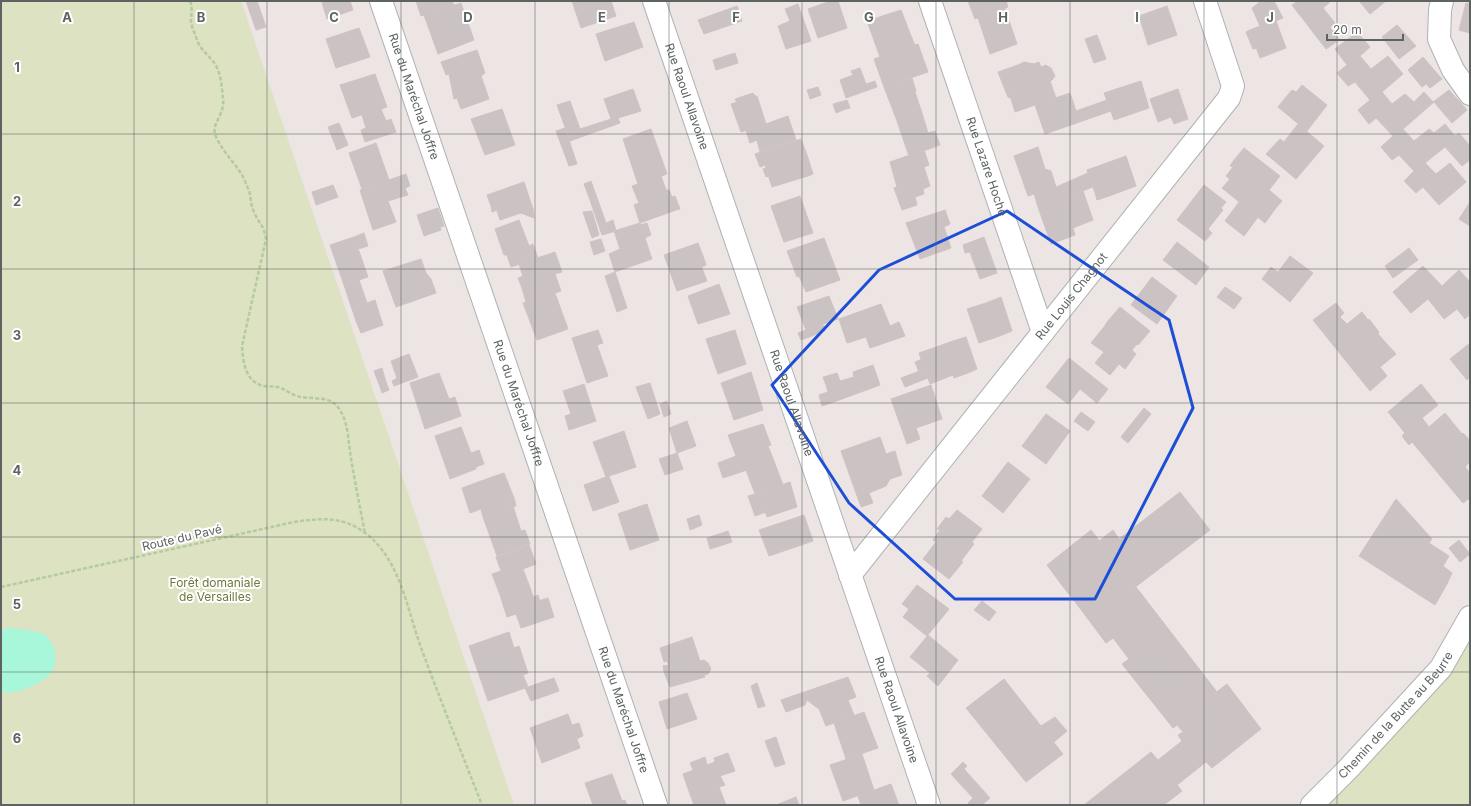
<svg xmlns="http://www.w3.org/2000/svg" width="1471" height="806" viewBox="0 0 1471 806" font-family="Inter,sans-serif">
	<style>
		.green { fill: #dce2c2 }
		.water { fill: #a9f7db }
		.building { fill: #cac2c3; stroke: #d1c2c4 }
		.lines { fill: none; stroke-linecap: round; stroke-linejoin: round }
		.street-casing { stroke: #adb3b2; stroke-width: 24 }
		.path { stroke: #b6caa0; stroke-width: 2.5; stroke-dasharray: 4 2; stroke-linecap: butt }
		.street { stroke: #fff; stroke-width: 22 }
		.marked { fill: none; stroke: #1d4ed8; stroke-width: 3; stroke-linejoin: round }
		.grid { fill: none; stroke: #5c6361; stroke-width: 1; stroke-opacity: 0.55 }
		.labels { text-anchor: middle; stroke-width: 4; stroke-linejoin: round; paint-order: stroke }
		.street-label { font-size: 12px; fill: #5c6361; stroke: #fff }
		.park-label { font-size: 12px; fill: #6b7b3a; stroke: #fff }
		.grid-label { font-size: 13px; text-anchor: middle; font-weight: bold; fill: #5c6361; stroke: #fff; stroke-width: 4; stroke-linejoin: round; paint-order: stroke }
	</style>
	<rect width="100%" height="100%" fill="#ede4e4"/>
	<!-- green -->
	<path class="green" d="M1,1h240l273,804h-513z
		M1470,637v168h-145z"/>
	<!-- water -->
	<path class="water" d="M9,628l19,2 17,4c3,4 7,9 9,13 6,23 -7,33 -26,41 -9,3 -17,6 -27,4v-62z"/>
	<!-- building -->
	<path class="building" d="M246,1h11l9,26 -10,3z
		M322,1h17l-16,5z
		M339,1h11l3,9 -26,9 -4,-13z
		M416,1h36l2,4 -33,11z
		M572,1h39l5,15 -35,12z
		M831,1h7l9,27 -29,10 -10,-29z
		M968,1h38l2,6 -33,12z
		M1261,1h13l9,17 -7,3 10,27 -26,10 -10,-28 10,-4 -8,-18z
		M1298,1h33l-8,7 12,15 -5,4 9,13 -13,9 -34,-44z
		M1359,1h27l-16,13z
		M461,3l13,37 -36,14 -14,-39z
		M1466,3l4,1v29l-11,-3z
		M798,4l13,37 -25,8 -8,-23 12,-5 -5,-12z
		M737,6l5,15 -38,13 -6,-14z
		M1167,6l10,29 -29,10 -9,-29z
		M1005,9l12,35 -27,10 -12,-36z
		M901,10l14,36 -35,11 -13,-36z
		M634,22l9,25 -38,14 -9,-27z
		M1397,25l19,21 -17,13 -17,-22z
		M359,28l11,29 -34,11 -10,-29z
		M1250,30l7,18 -4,1 -7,-17z
		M1357,32l13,15 -10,9 11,13 17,-13 15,18 -21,18 10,12 13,-10 9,8 10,-10 9,10 16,-12 18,20 -15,13 -18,-21 -31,27 11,12 15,-12 5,4 11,-9 10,12 4,-3 11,13v14l-8,6 -17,-19 -20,16 11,11 14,-11 16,19 -27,23 -16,-18 -7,6 -12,-12 10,-10 -15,-16 -7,5 -11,-13 12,-11 -17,-18 -7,6 -11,-14 12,-10 -15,-18 -7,4 -11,-13 10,-8 -12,-16z
		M1097,35l9,24 -12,4 -9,-24z
		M918,44l10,28 -44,15 -10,-28z
		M477,50l8,23 -4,3 8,23 -28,10 -4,-11 -3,1 -5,-25 -3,1 -5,-13z
		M735,53l3,10 -22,7 -3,-10z
		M1423,57l19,22 -12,9 -4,-4 -4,3 -14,-17z
		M1024,62l10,2 -14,5 -2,-4z
		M1039,62l2,5 5,-2 5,3 4,8 -3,4 -6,3 6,16 -37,13 -7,-23 -3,1 -7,-18 20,-7 2,4z
		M860,68l6,16 9,-3 2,6 -31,11 -6,-18 13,-5 -2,-4z
		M375,74l12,33 -35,11 -12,-33z
		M912,78l4,13 -1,1 7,21 -25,8 -13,-34z
		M1050,81l6,17 -4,1 -6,-16z
		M1141,81l8,27 -35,12 -10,-27z
		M1302,85l25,20 -20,26 -29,-24 8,-10 4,3z
		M818,87l3,8 -11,4 -3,-9z
		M633,89l8,22 -23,7 2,5 -50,18 -13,-36 13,-4 10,28 31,-10 -7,-20z
		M1008,89l2,9 -2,-1 -3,-7z
		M1178,89l10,30 -14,5 -3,-7 -13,5 -8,-23z
		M1292,90l4,2 -6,8 -4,-3z
		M753,93l2,3h2l9,28 -25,8 -10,-28 6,-2 -2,-3z
		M1070,93l6,18 31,-11 4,11 -66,23 -10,-29z
		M847,100l3,8 -4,1 -2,-8z
		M844,101l2,8 -10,4 -3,-9z
		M381,109l5,12 5,-2 5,13 -31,10 -4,-12 5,-2 -4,-13z
		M502,109l13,36 -30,10 -14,-36z
		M922,113l6,20 7,-2 5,14 -31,11 -12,-35z
		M788,116l8,24 -36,12 -3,-12 -7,3 -4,-12z
		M339,123l9,22 -11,5 -9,-23z
		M1298,124l26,22 -28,33 -30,-25 14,-15 4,3z
		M565,128l12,36 -8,2 -13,-35z
		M651,129l16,45 -29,10 -15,-45z
		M801,139l6,16 -5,2 6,19 -36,11 -7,-22 -5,2 -5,-13z
		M376,143l13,37 -27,9 -13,-36z
		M1038,147l7,22 6,2 5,16 32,-14 5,14 -55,20 -4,-13 -6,2 -14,-40z
		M1244,148l36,28 -11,14 2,9 4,4 1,5 -11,15 -43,-35 8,-9 -4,-3 11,-14 -3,-2z
		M924,150l5,15 -5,2 6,19 -7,3 1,5 -9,3 2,8 -15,5 -8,-22 3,-1 -7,-25z
		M807,155l6,19 -5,2 -6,-19z
		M1126,156l10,30 -27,10 -3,-7 -11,4 -8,-23z
		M1234,160l3,2 -4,5 -3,-1z
		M766,168l3,8 -3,1 -3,-8z
		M406,174l4,12 -5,2 3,7 -20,6 8,21 -23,8 -13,-40z
		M661,176l8,22 3,-1 4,13 -36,13 -6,-18 5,-2 -7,-17z
		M591,181l6,17 -7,2 -6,-16z
		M524,182l9,27 -33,11 -5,-15 -4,1 -4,-11z
		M333,185l5,12 -22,8 -4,-13z
		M1204,185l22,17 -5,6 2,2 -15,19 4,4 -7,8 -28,-21z
		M1106,189l3,7 -12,4 -2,-7z
		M666,190h3l3,7 -3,1z
		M1269,190l13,11 -6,7 -1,-5 -4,-4z
		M1083,191l10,29 -20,8 2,7 -24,9 -13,-37z
		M675,196l5,13 -4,1 -4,-13z
		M800,196l13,37 -29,9 -13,-36z
		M597,198l9,25 7,-3 3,11 -14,4 -12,-35z
		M1239,202l19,15 -14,19 -19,-15z
		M1470,202v24l-11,-7z
		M495,205l2,5 -5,2 -1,-6z
		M438,208l6,18 -4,1 1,3 -17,6 -7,-21z
		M533,209l1,9 -13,-5z
		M945,210l5,14 -6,3 7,21 -31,11 -14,-36z
		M592,211l7,24 -7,3 -9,-26z
		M519,220l10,26 4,-2 5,14 -27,9 -4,-12h-3l-9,-26z
		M640,223v2l7,-2 4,12 -6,3 7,21 -37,13 -6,-18 11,-5 -6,-18z
		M364,233l4,13 -10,3 -4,-12z
		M354,237l14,40 -24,8 -14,-40z
		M984,237l13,36 -17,6 -10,-27 -5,1 -2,-8z
		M824,238l16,42 -34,12 -7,-16 -2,1 -10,-26z
		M601,239l4,12 -11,4 -4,-13z
		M1177,242l32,25 -13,18 -33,-25z
		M698,243l5,13 -5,2 9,23 -30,10 -13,-36z
		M1409,248l9,12 -25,18 -8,-12z
		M555,252l7,20 -7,2 6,17 -35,11 -4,-14 4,-2 -7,-22z
		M703,256l3,9 -4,2 -4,-9z
		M1290,256l23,17 -23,29 -28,-23 9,-12 7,5z
		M421,259l5,14 5,6 5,14 -40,14 -13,-36z
		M1423,266l19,20 17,-16 11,12v32l-5,5 -8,-10 -13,10 -16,-20 -17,14 -18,-21z
		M615,272l12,36 -10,4 -12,-36z
		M523,276l3,10 -4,2 -4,-10z
		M1152,277l25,19 -20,28 -26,-19z
		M359,280l8,23 8,-3 4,13 -23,8 -12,-36z
		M719,284l11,30 -32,10 -10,-28z
		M1225,287l17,11 -8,11 -17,-12z
		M555,293l13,36 -31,11 -14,-37z
		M829,296l9,23 -32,11 -9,-23z
		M1001,297l11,34 -15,6 -11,-34z
		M986,303l11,34 -18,6 -12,-34z
		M1336,303l8,10 -4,4 7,7 15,-12 6,8 1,-1 10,13 -1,2 18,20 -16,13 7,9 -17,15 -57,-71z
		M881,304l9,22 9,-4 6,14 -35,12 -4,-11 -19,6 -8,-24z
		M1120,307l30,24 -12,14 -1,-1 -5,6 4,4 -11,15 -6,-5 -9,11 -15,-12 9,-11 -13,-9 13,-16 4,3 3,-6 -4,-2z
		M379,313l4,12 -22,8 -5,-12z
		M1107,322l4,2 -3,6 -4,-3z
		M823,325l2,6 -16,6 -3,-7z
		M598,330l5,13 -6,2 11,31 -21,7 -15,-45z
		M735,330l11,34 -28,10 -12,-35z
		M806,330l3,7 -8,3 -3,-7z
		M966,337l11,32 -9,4 -12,-33z
		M956,340l12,33 -14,5 -1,-3 -23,9 -11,-31z
		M1470,343v34l-3,3 -17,-21z
		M409,354l9,23 -24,9 -2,-5 5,-3 -6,-17z
		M1069,358l39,31 -11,14 -17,-14 -12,15 -22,-17z
		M922,359l3,10 -6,3 -4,-10z
		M873,365l7,20 -49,18 -5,-18 3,-1 -2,-8 10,-3 3,8 14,-4 -1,-5z
		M382,368l4,14 -7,2 -5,-13z
		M925,369l3,9 -23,9 -4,-9z
		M751,372l12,38 -29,10 -13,-37z
		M439,373l10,26 6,-2 6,19 -36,13 -15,-46z
		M827,376l2,8 -3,1 -3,-8z
		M386,382l3,8 -7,3 -3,-9z
		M650,383l10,31 -12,5 -12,-32z
		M584,384l12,37 -27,9 -4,-14 6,-2 -8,-23z
		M1421,384l17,21 -16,13 7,9 16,-14 17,21 1,-1 7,7v22l-5,5 5,6v25l-7,5 -51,-61 -3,3 -7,-9 3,-3 -17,-21z
		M931,385l11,34 -26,9 4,11 -13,5 -16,-45z
		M828,392l3,11 -9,3 -3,-11z
		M667,401l4,13 -7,3 -4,-13z
		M1144,408l7,6 -23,29 -7,-6z
		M1081,412l14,10 -7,9 -14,-10z
		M1046,414l24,17 -24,33 -24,-18z
		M687,421l9,25 -19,7 -8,-25z
		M763,424l4,11 -3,1 10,25 -51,17 -5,-15 18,-7 -8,-21z
		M461,427l10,26 8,-3 5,14 -8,3v2l-26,10 -15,-43z
		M624,431l12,36 -30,10 -13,-35z
		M767,435l4,10 -3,1 -4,-10z
		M880,437l6,17 9,-3 7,24 -12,4 -4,7 -17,7 4,10 -12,4 -20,-56z
		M677,453l6,16 -18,6 -6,-16z
		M774,461l9,24 -28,9 -9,-24z
		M1008,462l22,17 -27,34 -21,-17z
		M504,473l10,25 -13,5 -9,-26z
		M609,476l10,26 -26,9 -9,-26z
		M492,477l9,26 13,-5 2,8 -33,11 -2,-8 -11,4 -8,-25z
		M790,482l7,25 -30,10 -8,-24z
		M1180,492l30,38 -85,65 81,105 21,-16 34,45 -49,39 -6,-6 -29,23 5,6 -18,14h-80l67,-53 7,8 24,-19 -4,-6 5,-3 -6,-7 -4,3 -51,-64 7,-5 -16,-21 -7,5 -27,-36 24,-18 -17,-24 -25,19 -14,-19 44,-35 15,19z
		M759,493l7,19 -11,4 -7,-20z
		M1396,499l36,40 -3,4 20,13 -6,10 9,7 -5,11 -12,21 -76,-49z
		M647,504l12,36 -29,10 -5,-15h2l-7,-22z
		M513,506l8,25 4,-1 5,14 -33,12 -14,-39z
		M957,510l25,19 -10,13 2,2 -13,17 2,1 -14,17 -26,-20 13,-17 -3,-2 7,-10 -3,-1 9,-12 3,2z
		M620,513l7,22h-2l-7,-21z
		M699,515l3,10 -12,5 -3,-11z
		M804,515l9,26 -44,15 -10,-26z
		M1113,530l6,9 -13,10 -7,-8z
		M728,531l4,11 -22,7 -3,-11z
		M1459,540l11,14 -10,8 -11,-14z
		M529,545l7,19 -13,5 6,16 -29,10 -8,-21 9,-3 -5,-14z
		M1086,565l17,24 -24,18 -18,-23z
		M529,585l6,17 13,-4 6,19 -33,11 -5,-14 -9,3 -7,-22z
		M917,585l32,24 -22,27 -24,-19 6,-8 -7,-5z
		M1136,587l81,105 -11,8 -81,-105z
		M538,595l2,6 -5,1 -2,-5z
		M982,601l14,11 -7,9 -15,-11z
		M509,632l5,16 5,-2 9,27 -5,2 5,12 -40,14 -19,-55z
		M928,635l30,25 -20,26 -11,-10 3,-3 -20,-16z
		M692,637l8,24 4,-1 4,3 3,6 -3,5 -4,1 1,2 -35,10 -6,-15 6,-2 -7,-23z
		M663,647l5,14 -4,1 -4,-14z
		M668,665l2,5 -6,2 -1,-6z
		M848,677l8,20 -8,3 6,15 -28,11 -7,-17 -12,-9 -2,5 -19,7 -5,-12z
		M554,678l5,13 -28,10 -6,-13z
		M1004,679l59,75 -37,28 -60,-74z
		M757,683l8,23 -7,2 -7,-22z
		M687,693l10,26 -30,10 -8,-27z
		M864,712l14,36 -32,11 -12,-36z
		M568,714l12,34 -38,15 -12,-35z
		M1055,717l12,14 -13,11 -13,-16z
		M579,723l4,13 -7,3 -4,-14z
		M776,737l9,27 -10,3 -10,-26z
		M728,753l7,18 -15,5 5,9 -34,12 -8,-23 32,-12 -1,-4z
		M862,754l12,36 -31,11 -13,-36z
		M705,757l2,8 -14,5 -3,-7z
		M963,762l4,4 -3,3 26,29 -8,7h-12l-2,-2 5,-5 -22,-24z
		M612,774l10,27 3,-1 2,5h-34l-8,-22z
		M891,784l8,21h-38l-3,-9z
		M719,787l7,18h-32l-3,-8z
		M796,797l3,8h-23z"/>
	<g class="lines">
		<!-- street casing -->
		<g class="street-casing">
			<g id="street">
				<path id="s1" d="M381,1l275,804"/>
				<path id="s2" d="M654,1l275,804"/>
				<path id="s3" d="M930,1l113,331"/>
				<path d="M1442,1l-2,9 -1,29 14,31 17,24"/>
				<path id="s4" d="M850,575l379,-477 4,-12 -28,-85"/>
				<path id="s5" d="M1312,805l36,-36 93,-101 29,-51"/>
			</g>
		</g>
		<!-- path -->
		<path class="path" d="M190,1c3,7 1,14 1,21 1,6 4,12 6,18 4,11 12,15 18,24 6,9 7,24 8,35 2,15 -11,24 -8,35 4,13 19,28 27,41 3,6 6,13 8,19 1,6 1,12 4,18 5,12 10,13 12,27l-24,107c1,16 3,35 21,40 5,1 10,0 15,1 7,2 12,7 19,9 12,4 31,-1 40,10 12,14 11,36 14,52 4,25 9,50 14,75
			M1,587l293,-65c27,-4 47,-6 70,10 38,28 43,80 59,121 19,51 39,101 59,152"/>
		<!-- street -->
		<use href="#street" class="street"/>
	</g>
	<!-- marked area -->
	<path class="marked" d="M1007,211l162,109 24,88 -98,191h-140l-106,-96 -77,-118 107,-115z"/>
	<!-- grid -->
	<path class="grid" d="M134,1v804M267,1v804M401,1v804M535,1v804M669,1v804M802,1v804M936,1v804M1070,1v804M1204,1v804M1337,1v804M1,134h1469M1,269h1469M1,403h1469M1,537h1469M1,672h1469"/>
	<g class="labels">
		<!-- street labels -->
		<g class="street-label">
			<text dy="4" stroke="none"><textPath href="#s1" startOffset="101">Rue du Maréchal Joffre</textPath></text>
			<text dy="4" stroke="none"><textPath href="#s2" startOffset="101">Rue Raoul Allavoine</textPath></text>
			<text dy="4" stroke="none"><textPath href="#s3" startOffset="175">Rue Lazare Hoche</textPath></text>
			<text dy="4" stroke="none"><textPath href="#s4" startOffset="356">Rue Louis Chagnot</textPath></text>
			<text dy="4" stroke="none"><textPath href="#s1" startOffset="425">Rue du Maréchal Joffre</textPath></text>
			<text dy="4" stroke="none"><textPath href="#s2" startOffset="425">Rue Raoul Allavoine</textPath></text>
			<text transform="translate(182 538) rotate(-13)" y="4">Route du Pavé</text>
			<text dy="4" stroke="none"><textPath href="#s1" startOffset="749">Rue du Maréchal Joffre</textPath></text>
			<text dy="4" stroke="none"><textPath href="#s2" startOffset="749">Rue Raoul Allavoine</textPath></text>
			<text dy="4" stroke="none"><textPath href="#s5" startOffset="123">Chemin de la Butte au Beurre</textPath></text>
		</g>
		<!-- park labels -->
		<g class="park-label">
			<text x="215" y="587">Forêt domaniale<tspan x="215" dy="14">de Versailles</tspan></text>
		</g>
	</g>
	<g class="grid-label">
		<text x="67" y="22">A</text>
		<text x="201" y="22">B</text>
		<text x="334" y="22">C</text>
		<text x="468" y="22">D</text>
		<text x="602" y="22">E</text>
		<text x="736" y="22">F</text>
		<text x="869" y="22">G</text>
		<text x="1003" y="22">H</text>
		<text x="1137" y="22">I</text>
		<text x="1270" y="22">J</text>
		<text x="17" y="72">1</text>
		<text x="17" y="206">2</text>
		<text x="17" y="340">3</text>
		<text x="17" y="475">4</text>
		<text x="17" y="609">5</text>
		<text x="17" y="743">6</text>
	</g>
	<!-- border -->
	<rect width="1471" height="806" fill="none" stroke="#5c6361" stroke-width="4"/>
	<!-- scale -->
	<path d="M1327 34v6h76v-6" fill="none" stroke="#5c6361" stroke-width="2"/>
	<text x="1333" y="34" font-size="12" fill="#5c6361" stroke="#ffffff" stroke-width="3" paint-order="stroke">20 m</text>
</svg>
